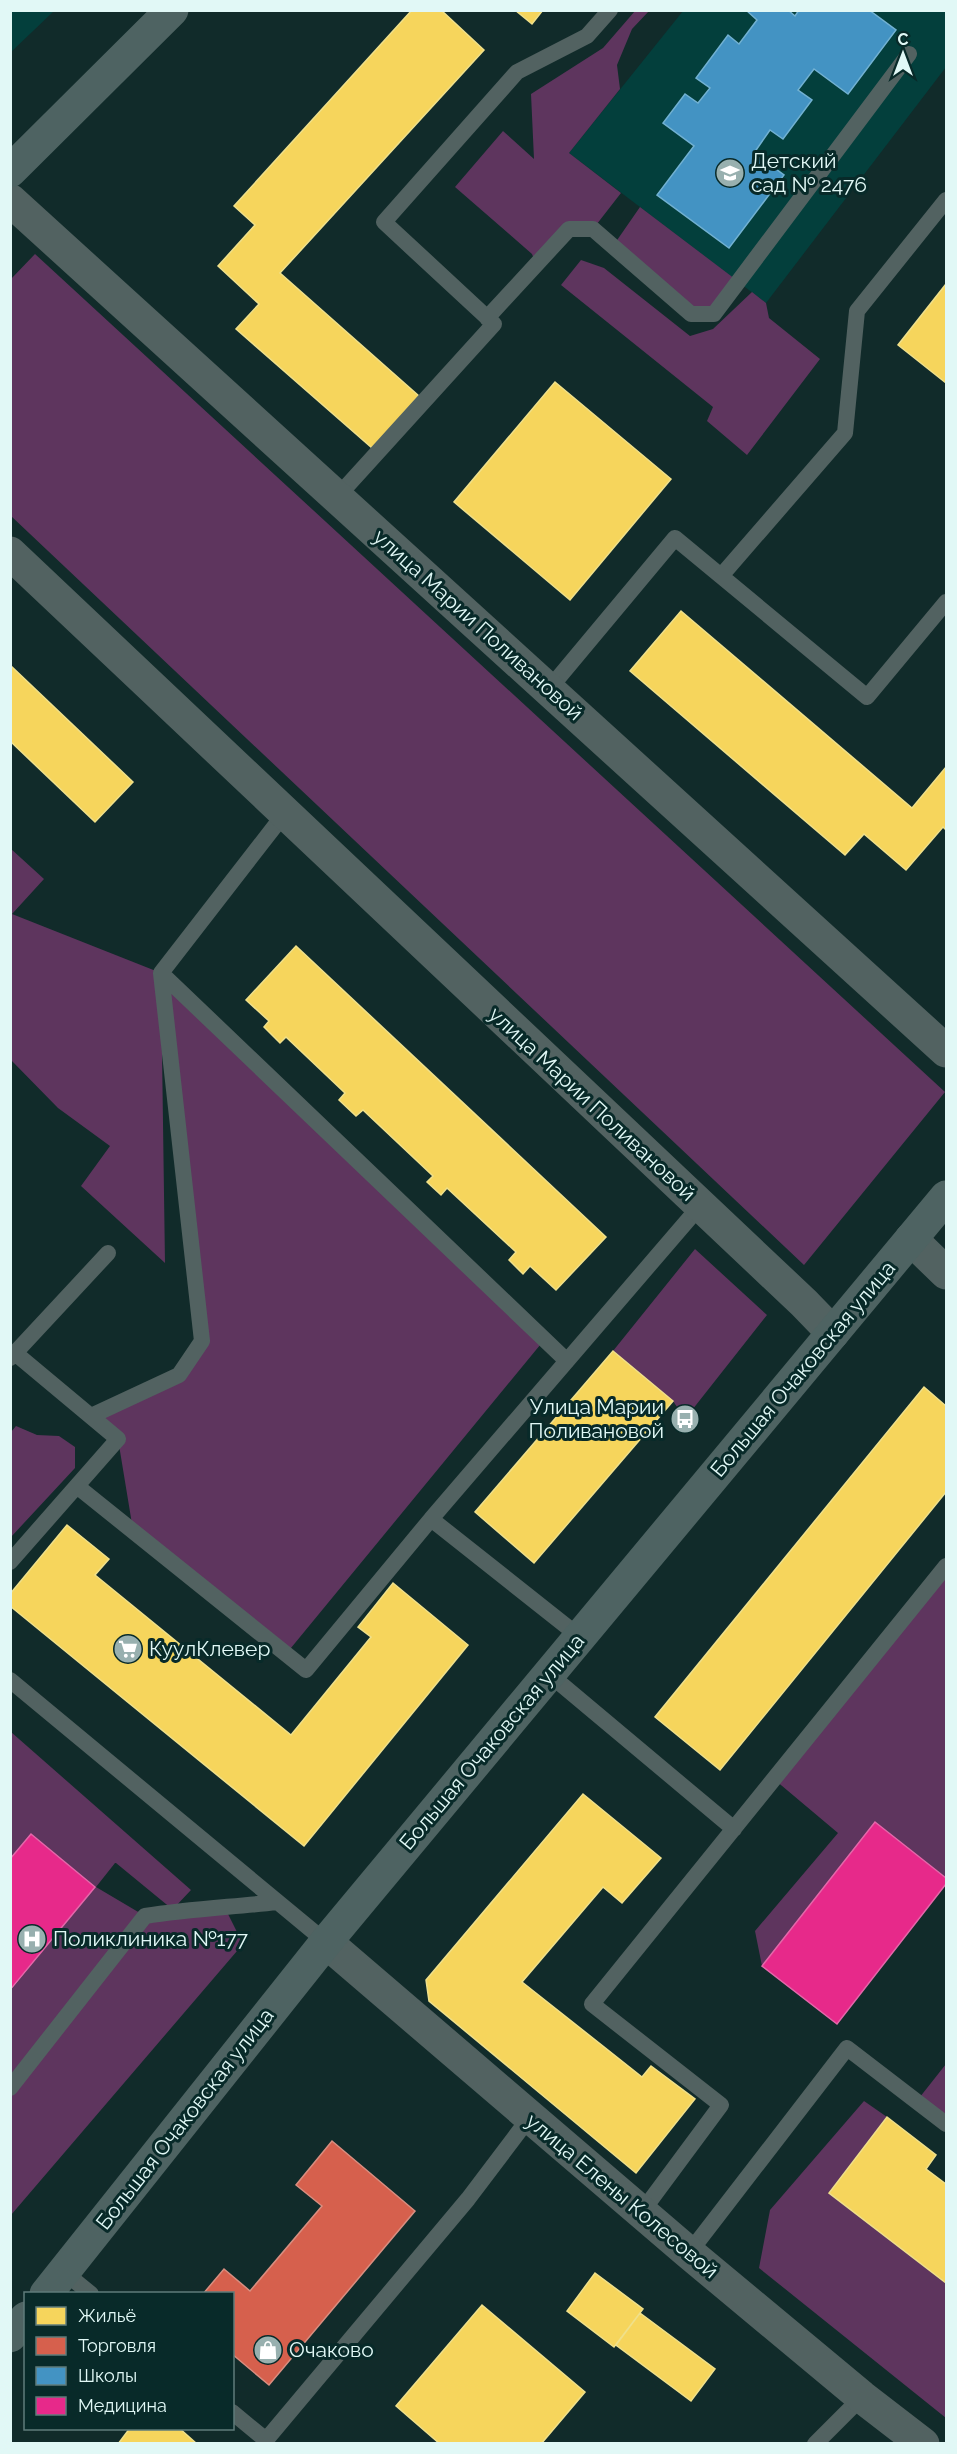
<svg xmlns="http://www.w3.org/2000/svg" width="957" height="2454" viewBox="0 0 957 2454" font-family="Raleway,sans-serif">
	<style>
		.built { fill: #033f3c }
		.green { fill: #5e355e; fill-rule: evenodd }
		.homes { fill: #f6d55c; stroke: #f0e08a; stroke-width: 1.5 }
		.shops { fill: #d6604d; stroke: #d98e80; stroke-width: 1.5 }
		.schools { fill: #4393c3; stroke: #72b1d2; stroke-width: 1.5 }
		.health { fill: #e7298a; stroke: #e567aa; stroke-width: 1.5 }
		.lines { fill: none; stroke-linecap: round; stroke-linejoin: round }
		.lane { stroke: #526261; stroke-width: 16 }
		.street { stroke: #526261; stroke-width: 33 }
		.secondary { stroke: #4e6362; stroke-width: 33 }
		.labels { text-anchor: middle; stroke-width: 6; stroke-linejoin: round; paint-order: stroke }
		.poi-label { font-size: 21px; fill: #e1f8f6; stroke: #082a29; text-anchor: start }
		.street-label { font-size: 21px; fill: #e1f8f6; stroke: #082a29 }
	</style>
	<rect width="100%" height="100%" fill="#112b2a"/>
	<!-- built -->
	<path class="built" d="M11,10h43v1l-43,41z
		M683,11h263v56l-180,236 -197,-150z"/>
	<!-- green -->
	<path class="green" d="M635,11h14l-17,18 -15,36 3,24 -51,64 52,40 -28,36h-24l-33,35 -4,-10 -77,-67 48,-56 31,28 -3,-65 72,-46z
		M640,207l99,75 -25,32h-23l-78,-68z
		M35,254l910,838 -141,173 -793,-749v-237z
		M581,260l23,8 86,68 23,-7 39,-37 14,11 3,15 51,41 -73,96 -40,-34 6,-14 -152,-122z
		M10,848l34,31 -32,35 149,59 384,366 -259,315 -153,-124 -15,-91 -27,-23 88,-41 23,-34 -41,-359 4,281 -84,-77 29,-40 -52,-38 -47,-48z
		M695,1249l72,66 -82,104 -12,-18 -60,-50z
		M16,1426l21,9 22,1 16,11v21l-64,69v-105z
		M946,1566v312l-71,-56 -113,144 -7,-35 83,-98 -63,-53z
		M11,1732l180,158 -17,18h51l18,36 -232,271v-225l84,-103 -64,-53 -20,25zM115,1863h1l56,46 -27,7 -49,-29z
		M946,2064v60l-30,-22z
		M864,2101l23,16 -58,76 117,90v135l-187,-150 11,-58z"/>
	<!-- homes -->
	<path class="homes" d="M412,10h29l43,40 -204,223 139,123 -47,52 -136,-119 23,-25 -41,-38 37,-41 -21,-19z
		M515,10h28l-11,14z
		M946,284v99l-48,-38z
		M555,382l116,97 -101,121 -116,-98z
		M681,611l231,197 34,-41v63l-3,-3 -37,43 -42,-36 -19,21 -215,-184z
		M10,665l123,117 -38,40 -85,-81z
		M296,946l310,291 -50,53 -26,-24 -7,8 -14,-14 7,-8 -69,-64 -6,7 -14,-13 6,-6 -70,-66 -7,6 -17,-16 6,-7 -59,-56 -6,6 -16,-16 5,-6 -23,-21z
		M613,1351l60,50 -139,162 -59,-51z
		M924,1387l22,19v86l-226,278 -65,-53z
		M67,1525l42,34 -14,16 196,160 80,-98 -13,-10 35,-44 75,62 -164,201 -294,-240v-12z
		M583,1794l78,64 -39,45 -19,-16 -81,95 120,95 9,-11 44,33 -59,74 -207,-172 -3,-21z
		M887,2117l49,38 -10,14 20,15v99l-117,-90z
		M595,2273l48,36 -29,38 -47,-36z
		M482,2305l103,87 -44,52h-101l-44,-38z
		M640,2313l75,56 -24,32 -75,-56z
		M130,2428h49l18,16h-79z"/>
	<!-- shops -->
	<path class="shops" d="M332,2141l83,70 -146,174 -37,-31v-60h-29l21,-25 26,22 72,-85 -26,-21z"/>
	<!-- schools -->
	<path class="schools" d="M746,10h42l7,6 4,-6h70l27,20 -48,64 -34,-25 -16,21 14,10 -29,39 -13,-9 -16,23 30,22 -55,73 -72,-53 37,-49 -31,-23 22,-29 13,9 12,-15 -14,-10 32,-43 11,9 18,-24z"/>
	<!-- health -->
	<path class="health" d="M875,1822l71,56v6l-109,140 -75,-58z
		M31,1834l64,53 -85,103v-131z"/>
	<g class="lines">
		<!-- lane -->
		<path class="lane" d="M487,318l82,-89h24l98,85h23l195,-260
			M337,497l157,-173 -110,-102 133,-150 70,-36 23,-26
			M721,576l124,-143 12,-122 89,-111
			M549,689l126,-151 192,159 79,-95
			M285,813l-124,160 406,388
			M15,1353l93,-100
			M10,1358l5,-5 103,86 -108,123
			M91,1416l88,-41 23,-34 -41,-368
			M78,1487l228,183 125,-151 149,118
			M431,1519l269,-313
			M549,1674l185,155
			M10,1680l316,262
			M10,2088l135,-172c44,-7 88,-9 132,-14
			M641,2213l80,-108 -129,-101 354,-438
			M689,2253l158,-205 99,76
			M64,2272l27,22
			M232,2412l34,28 202,-241 62,-82
			M815,2444l47,-47"/>
		<!-- street -->
		<path class="street" d="M10,200l936,851
			M10,553l794,750 29,30
			M911,1239l35,34
			M326,1942l363,311 173,144 61,47"/>
		<!-- secondary -->
		<path class="secondary" d="M10,171l162,-161
			M46,2294l280,-352 620,-745
			M10,2336l16,-18"/>
	</g>
	<!-- icons -->
	<defs>
		<g id="school-disc" transform="scale(1.5)"><circle r="9.5" fill="#98b0af" stroke="#082a29"/><path d="M0-5L7-2L0 1L-7-2ZM-4 1L0 2.5L4 1V4Q0 6-4 4Z" fill="#fff"/></g>
		<g id="bus-disc" transform="scale(1.5)"><circle r="9.5" fill="#98b0af" stroke="#082a29"/><path d="M-5-6H5V4H4V6H2V4H-2V6H-4V4H-5ZM-3.5-4V0h7V-4ZM-3.5 1.2v1.5H-2V1.2ZM2 1.2v1.5H3.5V1.2Z" fill="#fff"/></g>
		<g id="supermarket-disc" transform="scale(1.5)"><circle r="9.5" fill="#98b0af" stroke="#082a29"/><path d="M-6-5.5h2.5l.6 2H6L4.5 2H-2.5L-4.4-4H-6ZM-1.5 3.2a1.3 1.3 0 1 0 .1 0ZM3 3.2a1.3 1.3 0 1 0 .1 0Z" fill="#fff"/></g>
		<g id="hospital-disc" transform="scale(1.5)"><circle r="9.5" fill="#98b0af" stroke="#082a29"/><path d="M-5-5h3v3.5h4V-5h3V5h-3V1.5h-4V5h-3Z" fill="#fff"/></g>
		<g id="shop-disc" transform="scale(1.5)"><circle r="9.5" fill="#98b0af" stroke="#082a29"/><path d="M-5-2.5h2.3a2.7 3.5 0 0 1 5.4 0H5L5.5 6h-11ZM-1.5-2.5h3a1.5 2.3 0 0 0-3 0Z" fill="#fff"/></g>
	</defs>
	<g fill-rule="evenodd">
		<use href="#school-disc" x="730" y="173"/>
		<use href="#bus-disc" x="685" y="1419"/>
		<use href="#supermarket-disc" x="128" y="1649"/>
		<use href="#hospital-disc" x="32" y="1939"/>
		<use href="#shop-disc" x="268" y="2350"/>
	</g>
	<g class="labels">
		<!-- poi labels -->
		<g class="poi-label">
			<text x="751" y="168">Детский<tspan x="751" dy="24">сад № 2476</tspan></text>
			<text x="664" y="1414" text-anchor="end">Улица Марии<tspan x="664" dy="24">Поливановой</tspan></text>
			<text x="149" y="1656">КуулКлевер</text>
			<text x="53" y="1946">Поликлиника №177</text>
			<text x="289" y="2357">Очаково</text>
		</g>
		<!-- street labels -->
		<g class="street-label">
			<text transform="translate(478 625) rotate(42)" y="7">улица Марии Поливановой</text>
			<text transform="translate(592 1104) rotate(43)" y="7">улица Марии Поливановой</text>
			<text transform="translate(803 1369) rotate(-50)" y="7">Большая Очаковская улица</text>
			<text transform="translate(492 1742) rotate(-50)" y="7">Большая Очаковская улица</text>
			<text transform="translate(185 2119) rotate(-52)" y="7">Большая Очаковская улица</text>
			<text transform="translate(622 2196) rotate(40)" y="7">улица Елены Колесовой</text>
		</g>
	</g>
	<!-- border -->
	<rect width="957" height="2454" fill="none" stroke="#e1f8f6" stroke-width="24"/>
	<!-- legend -->
	<rect x="24" y="2292" width="210" height="138" fill="#082a29" stroke="#5f7c7b" stroke-width="1.5"/>
	<rect x="36" y="2307" width="30" height="18" fill="#f6d55c" stroke="#5f7c7b" stroke-width="1.5"/>
	<text x="78" y="2322" font-size="18" fill="#e1f8f6">Жильё</text>
	<rect x="36" y="2337" width="30" height="18" fill="#d6604d" stroke="#5f7c7b" stroke-width="1.5"/>
	<text x="78" y="2352" font-size="18" fill="#e1f8f6">Торговля</text>
	<rect x="36" y="2367" width="30" height="18" fill="#4393c3" stroke="#5f7c7b" stroke-width="1.5"/>
	<text x="78" y="2382" font-size="18" fill="#e1f8f6">Школы</text>
	<rect x="36" y="2397" width="30" height="18" fill="#e7298a" stroke="#5f7c7b" stroke-width="1.5"/>
	<text x="78" y="2412" font-size="18" fill="#e1f8f6">Медицина</text>
	<!-- north arrow -->
	<g transform="translate(903 54)" stroke="#082a29" stroke-width="4.5" paint-order="stroke">
	<path d="M0-4.5L10 22L0 15L-10 22Z" fill="#e1f8f6"/>
	<text y="-9" font-size="16" font-weight="bold" text-anchor="middle" fill="#e1f8f6">С</text>
	</g>
</svg>
